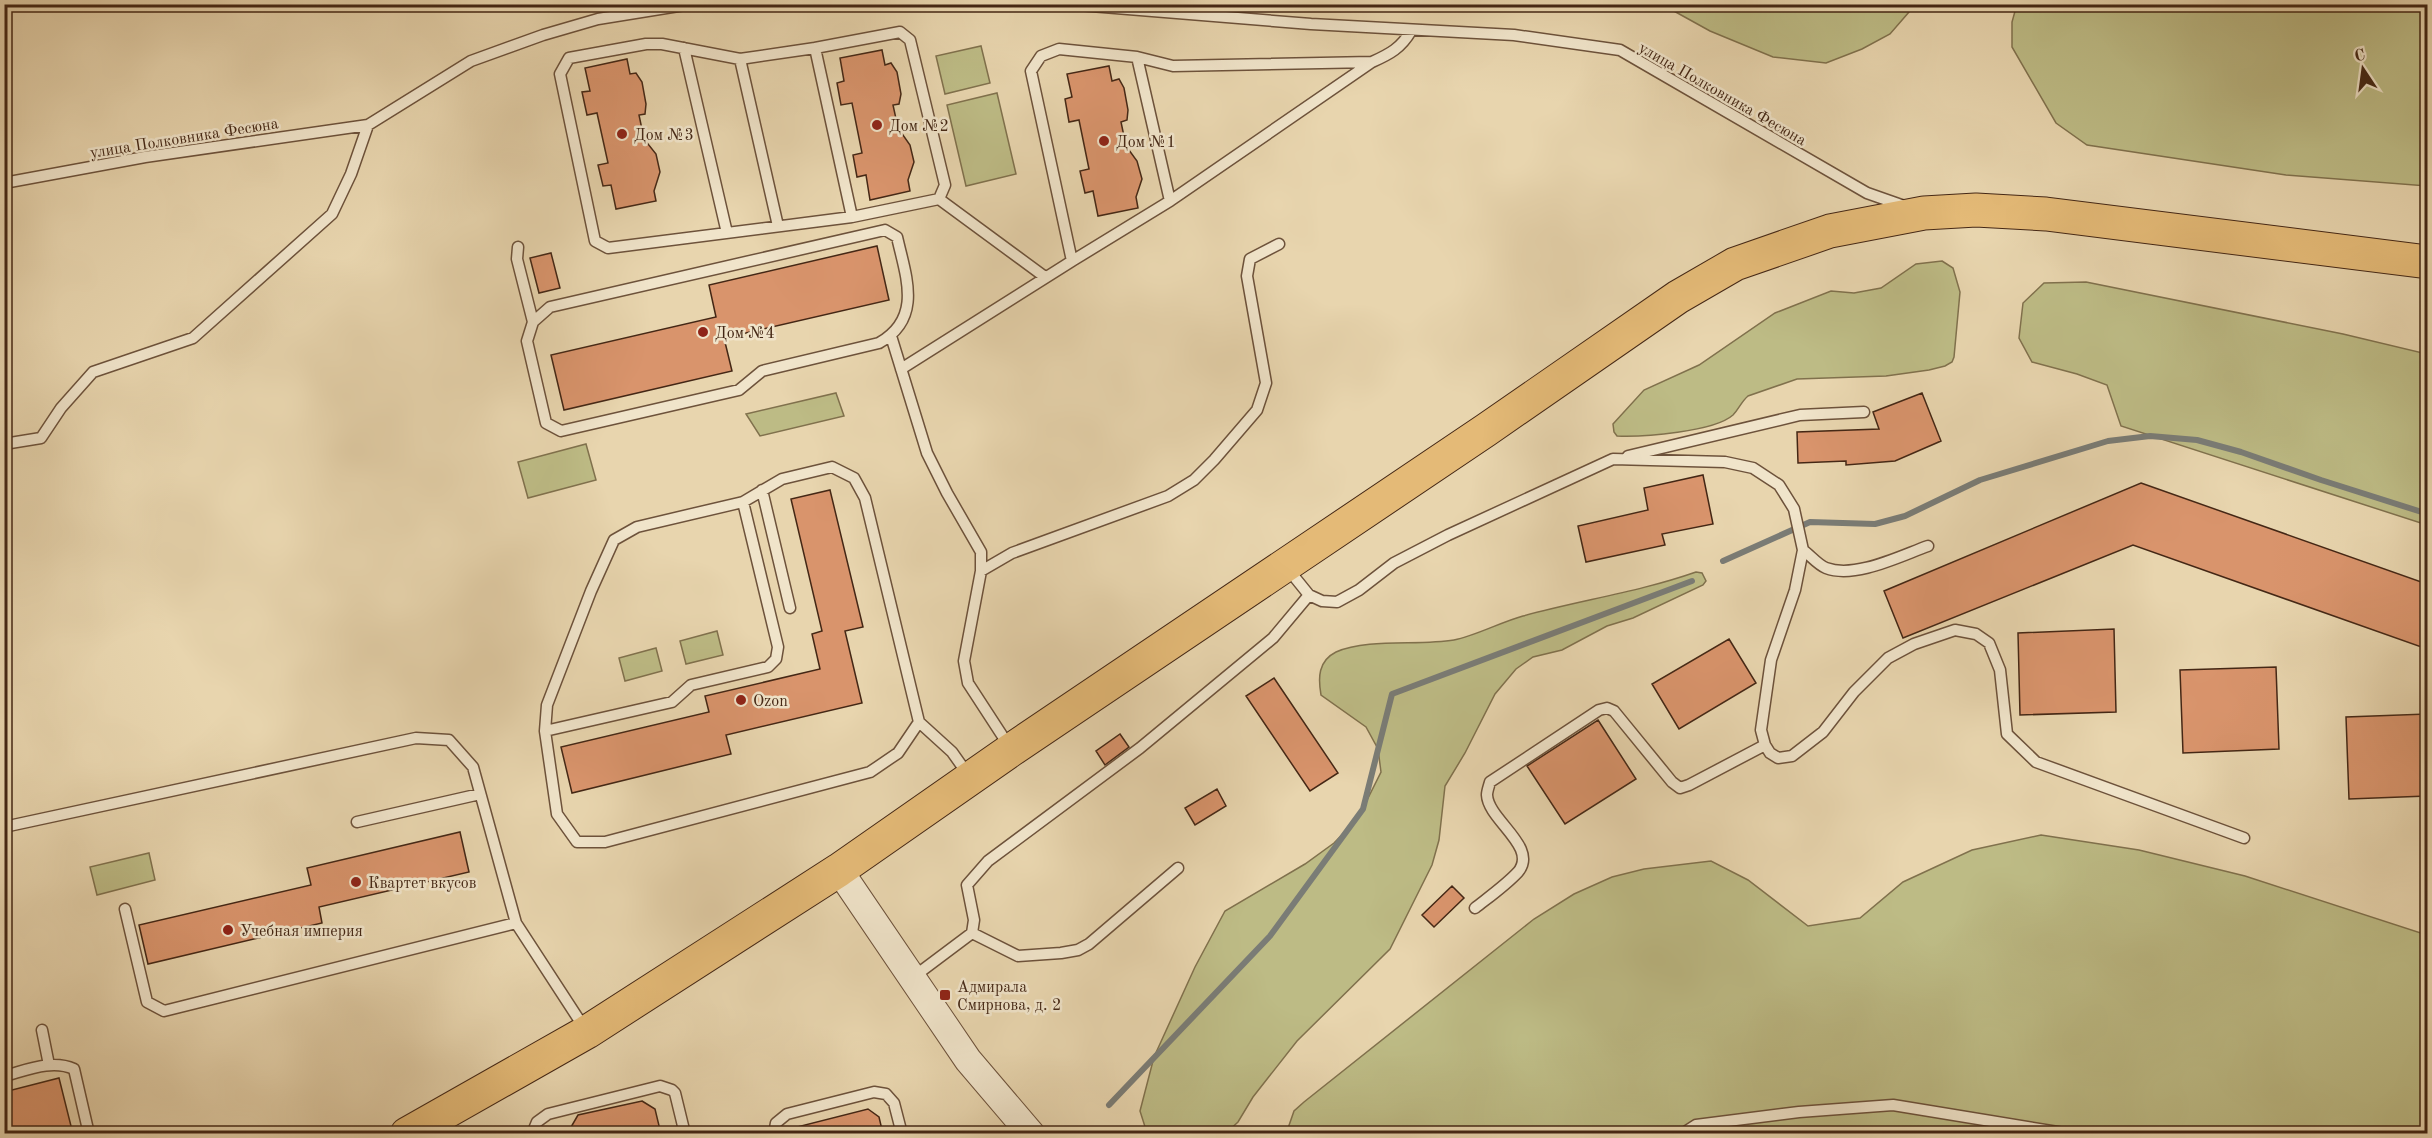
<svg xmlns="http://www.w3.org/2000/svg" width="2432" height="1138" viewBox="0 0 2432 1138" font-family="'Old Standard TT',serif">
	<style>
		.green { fill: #bdbb85; stroke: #80714d; stroke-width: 1.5 }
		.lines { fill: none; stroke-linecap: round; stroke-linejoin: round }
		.stream { stroke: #7a7c76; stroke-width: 6 }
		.building { fill: #d9946c; stroke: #442715; stroke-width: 1.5 }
		.service-casing { stroke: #6d523b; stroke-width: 13 }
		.tertiary-casing { stroke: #6d523b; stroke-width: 29 }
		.primary-casing { stroke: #442715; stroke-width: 35 }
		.service { stroke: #f0e4ca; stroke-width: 10 }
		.tertiary { stroke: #f0e4ca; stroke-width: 27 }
		.primary { stroke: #e4ba77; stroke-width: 33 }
		.poi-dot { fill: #8f2418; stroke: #f0e4ca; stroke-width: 2 }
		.labels { text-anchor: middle; stroke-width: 5; stroke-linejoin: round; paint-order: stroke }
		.street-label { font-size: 16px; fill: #442715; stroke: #f0e4ca }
		.poi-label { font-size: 16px; fill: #442715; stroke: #f0e4ca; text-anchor: start }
	</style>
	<rect width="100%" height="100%" fill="#e8d5ae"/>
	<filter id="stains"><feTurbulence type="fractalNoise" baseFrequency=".00333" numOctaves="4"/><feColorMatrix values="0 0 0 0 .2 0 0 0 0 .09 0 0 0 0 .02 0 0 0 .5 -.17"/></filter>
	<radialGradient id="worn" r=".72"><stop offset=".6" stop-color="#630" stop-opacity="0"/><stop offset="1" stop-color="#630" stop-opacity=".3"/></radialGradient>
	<!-- green -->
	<path class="green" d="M2017,4l410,1v181l-141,-11 -199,-30 -31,-22 -44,-76v-25z
		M1663,5h250l-4,7 -19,22 -28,15 -36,14 -53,-6 -63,-26z
		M981,46l9,37 -45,11 -9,-38z
		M997,93l19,81 -50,12 -19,-81z
		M1942,261l11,7 7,24 -6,65 -2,5 -7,4 -16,4 -43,6 -89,3 -49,17c-7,6 -9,13 -15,19 -19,17 -90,22 -116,21l-3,-4 -1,-8 31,-34 55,-25 76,-52 56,-22 23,2 27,-5 35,-24z
		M2086,282l257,52 84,20v171l-306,-99 -14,-41 -30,-11 -45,-12 -13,-24 4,-35 21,-20z
		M836,393l8,23 -84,20 -14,-22z
		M586,444l10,36 -68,18 -10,-36z
		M1696,572l6,1 4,8 -3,4 -70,33 -26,8 -45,24 -29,7 -17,12 -21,25 -30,59 -20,33 -6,54 -7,25 -42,84 -93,92 -44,56 -15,25 -12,11h-79l-7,-22 14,-54 41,-90 30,-56 80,-47 29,-21 24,-25 23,-46 -3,-23 -12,-22 -45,-32c-3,-17 -3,-34 15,-43 32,-14 83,-6 118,-12 21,-4 47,-18 69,-24 58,-16 116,-24 173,-44z
		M717,631l6,24 -37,9 -6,-23z
		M656,648l6,23 -37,10 -6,-23z
		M2041,835l98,15 106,26 182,59v198l-1141,1 8,-23 10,-9 230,-183 40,-25 38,-17 32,-8 67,-8 37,19 60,46 52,-8 43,-36 69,-32z
		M149,853l6,27 -58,15 -7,-28z"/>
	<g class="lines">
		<!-- stream -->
		<path class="stream" d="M1723,561l87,-39 65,2 30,-8 75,-36 128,-39 42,-5 47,4 44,12 80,28 107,34
			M1109,1105l161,-169 93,-127 29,-115 300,-113"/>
	</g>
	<!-- building -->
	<path class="building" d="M882,50l3,15 6,-2 6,9 4,22 -2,10 -6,1 5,23 12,17 4,17 -6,18 2,11 -40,9 -4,-25 -9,2 -4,-22 9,-2 -10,-50 -11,2 -4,-22 7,-2 -4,-23z
		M627,59l3,15 6,-1 6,9 4,22 -1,10 -6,1 5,24 12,15 4,18 -6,19 2,10 -40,8 -5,-24 -8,1 -5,-21 10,-2 -11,-50 -10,2 -5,-23 8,-1 -5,-23z
		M1109,66l3,15 7,-2 5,9 4,22 -1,10 -6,2 5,24 11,15 5,18 -6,18 2,11 -40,8 -5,-25 -8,2 -5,-22 9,-2 -10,-49 -10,2 -4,-23 7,-2 -5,-23z
		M877,246l12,54 -165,38 8,33 -168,39 -13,-55 165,-38 -7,-32z
		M551,253l9,35 -21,5 -9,-35z
		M1922,393l19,48 -46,20 -49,4v-4l-48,2 -1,-31 82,-3 -6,-17z
		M1703,475l10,49 -51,10 3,11 -79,17 -8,-36 70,-16 -4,-22z
		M2141,483l286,101v65l-294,-104 -230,93 -19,-47z
		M830,490l33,137 -18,4 17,72 -136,32 5,19 -159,39 -11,-46 148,-35 -4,-16 115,-27 -8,-35 10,-3 -31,-132z
		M2114,629l2,83 -96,3 -2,-82z
		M1729,639l27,44 -77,46 -27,-45z
		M2276,667l3,82 -96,4 -3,-83z
		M1274,678l64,95 -28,18 -64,-95z
		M2427,714v82l-78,3 -3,-82z
		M1598,720l38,59 -71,45 -38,-58z
		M1120,734l9,13 -24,18 -9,-14z
		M1217,789l9,17 -31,19 -10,-17z
		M460,832l9,40 -150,35 3,16 -174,41 -9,-39 172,-40 -4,-17z
		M1452,886l12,12 -30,29 -12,-12z
		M59,1078l14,56h-69v-42z
		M642,1101l13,8 6,25h-94l11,-19z
		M868,1109l11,8 4,17h-90v-6z"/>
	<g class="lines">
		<!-- service casing -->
		<g class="service-casing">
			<path id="service" d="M1066,4l245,20 203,11 106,15 247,143 37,13
				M684,48l43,185
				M1137,57l33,144 -98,60 -41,-190 10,-15 18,-7 78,8 36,9 199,-4c18,-8 29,-14 39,-31
				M740,59l75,-11
				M4,183l141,-26 223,-32 103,-64 72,-26 55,-16 93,-15
				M939,199l106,78
				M1170,201l202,-139
				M778,226l-38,-167 -78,-15h-16l-77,14 -9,16 35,167 13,7 244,-31 87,-18 6,-14 -35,-145 -10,-8 -85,16 37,169
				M885,230l12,7c9,40 26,81 -18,106l-117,28 -23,19 -178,41 -15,-8 -19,-82 6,-19 17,-15z
				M518,247l-1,12 16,63
				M891,336l36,117 20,40 34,59v19l-17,90 4,22 41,63
				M901,369l171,-108
				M4,444l37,-6 20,-30 32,-36 100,-34 139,-124 19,-40 17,-49
				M1628,456l172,-41 64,-3
				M832,467l22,11 11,20 54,224 -21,31 -28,19 -265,70h-28l-20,-28 -12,-83 2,-26 44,-114 23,-51 23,-13 106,-25 39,-23z
				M762,490l28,118
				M1803,550c7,5 15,15 23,18 29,11 74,-12 102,-22
				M1288,569l21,26 13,6 15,1 22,-12 35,-27 54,-28 165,-76 112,3 28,6 26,17 15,24 9,41 -8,40 -24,70 -10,70 4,15 5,8 8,5 14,-2 31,-24 31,-40 34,-34 26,-14 41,-14 21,4 13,9 11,27 7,64 29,28 208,76
				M981,571l31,-18 156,-57 26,-16 20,-20 43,-50 9,-27 -19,-107 3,-17 29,-15
				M919,722l33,30 17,24
				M545,731l127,-29 19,-17 77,-18 8,-8 2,-12 -35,-145
				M357,822l123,-28
				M4,827l412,-89 33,2 24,27 43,156 69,106
				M1475,908c14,-11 31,-23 43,-36 21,-25 -30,-52 -31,-77 0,-4 2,-9 3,-13l109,-72 8,-2 7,3 58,71 8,6 9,-3 76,-40
				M125,909l22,93 17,9 352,-88
				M972,933l46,23 43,-3 17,-3 11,-6 89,-76
				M912,978l60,-45 2,-13 -7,-35 21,-24 152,-113 133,-110 36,-43
				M42,1030l7,35
				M4,1076c23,-6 48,-17 70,-7l15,65
				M532,1134l5,-12 11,-8 112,-28 12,4 3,3 10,41
				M774,1134l2,-11 11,-9 87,-22 12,2 8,9 8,31
				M1682,1134l14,-9 103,-13 94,-7 177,29"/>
		</g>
		<!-- tertiary casing -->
		<g class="tertiary-casing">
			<path id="tertiary" d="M839,870l129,190 63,74"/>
		</g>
		<!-- primary casing -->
		<g class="primary-casing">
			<path id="primary" d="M407,1134l180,-102 252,-162 172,-120 475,-320 192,-133 57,-33 95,-33 94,-18 52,-3 70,4 382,48"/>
		</g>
		<!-- service -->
		<use href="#service" class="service"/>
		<!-- tertiary -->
		<use href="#tertiary" class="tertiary"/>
		<!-- primary -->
		<use href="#primary" class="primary"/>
	</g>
	<!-- markers -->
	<g class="poi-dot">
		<circle cx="877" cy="125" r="6"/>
		<circle cx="622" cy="134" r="6"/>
		<circle cx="1104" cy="141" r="6"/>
		<circle cx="703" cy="332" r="6"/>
		<circle cx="741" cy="700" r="6"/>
		<circle cx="356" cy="882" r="6"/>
		<circle cx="228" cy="930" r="6"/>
		<rect x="939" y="989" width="12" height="12" rx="3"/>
	</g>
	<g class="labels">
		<!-- street labels -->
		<g class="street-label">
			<text transform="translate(1723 93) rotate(30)" y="6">улица Полковника Фесюна</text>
			<text transform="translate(184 137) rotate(-9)" y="6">улица Полковника Фесюна</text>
		</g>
		<!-- poi labels -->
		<g class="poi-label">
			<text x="889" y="131">Дом №2</text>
			<text x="634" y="140">Дом №3</text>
			<text x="1116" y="147">Дом №1</text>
			<text x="715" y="338">Дом №4</text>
			<text x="753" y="706">Ozon</text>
			<text x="368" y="888">Квартет вкусов</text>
			<text x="240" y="936">Учебная империя</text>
			<text x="957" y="992">Адмирала<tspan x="957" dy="18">Смирнова, д. 2</tspan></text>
		</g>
	</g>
	<!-- margin -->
	<rect width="2432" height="1138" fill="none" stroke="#e8d5ae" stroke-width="24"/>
	<rect x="6" y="6" width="2420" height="1126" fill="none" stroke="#442715" stroke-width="3"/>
	<rect x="12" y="12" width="2408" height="1114" fill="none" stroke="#442715" stroke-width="1.5"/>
	<!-- north arrow -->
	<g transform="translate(2363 69) rotate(347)" stroke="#f0e4ca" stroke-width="4.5" paint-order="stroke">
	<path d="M0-4.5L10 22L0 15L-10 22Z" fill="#442715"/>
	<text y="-9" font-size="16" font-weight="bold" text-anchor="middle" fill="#442715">С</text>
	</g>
	<rect width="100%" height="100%" filter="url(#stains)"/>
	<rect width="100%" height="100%" fill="url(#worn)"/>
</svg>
